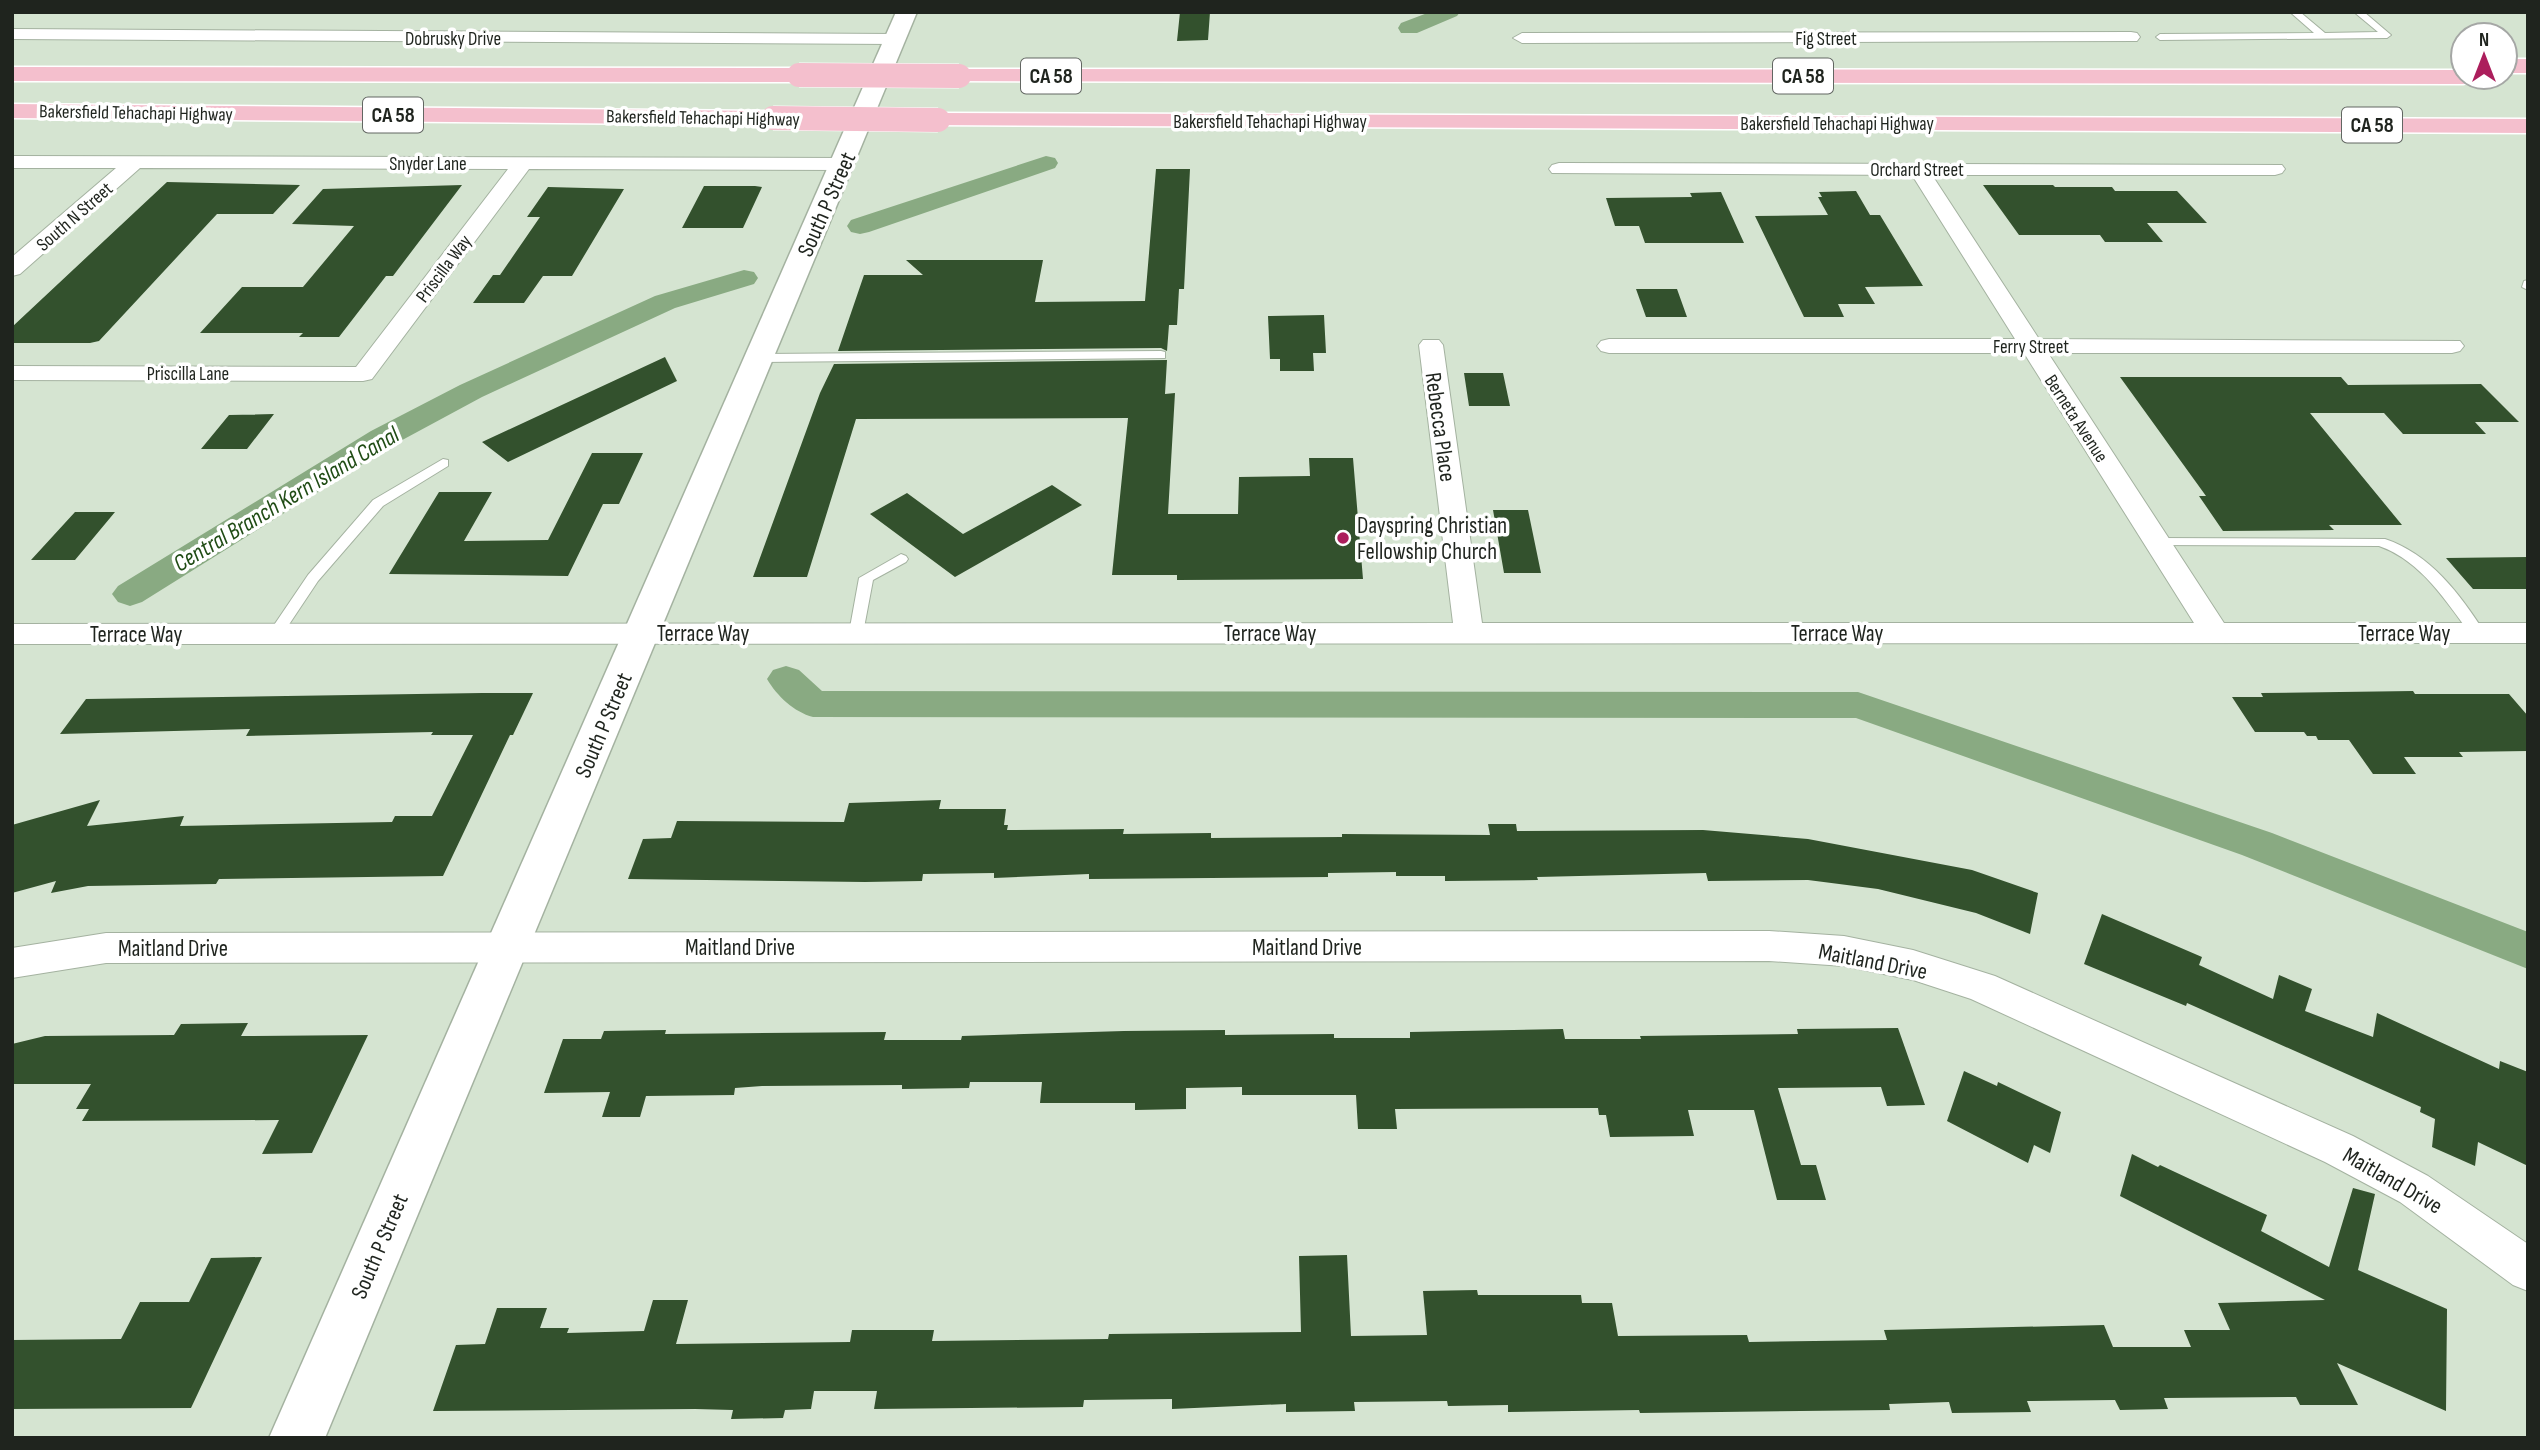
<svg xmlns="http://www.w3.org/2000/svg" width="2540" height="1450" viewBox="0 0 2540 1450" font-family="'Sofia Sans Condensed',sans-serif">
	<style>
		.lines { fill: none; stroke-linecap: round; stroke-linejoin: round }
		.canal { fill: #89aa82; fill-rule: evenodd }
		.building { fill: #33512d }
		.service-casing { stroke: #a4b2a0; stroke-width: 2 }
		.minor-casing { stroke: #a4b2a0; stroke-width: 2 }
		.tertiary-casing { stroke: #a4b2a0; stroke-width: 3 }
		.motorway-casing { stroke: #fff; stroke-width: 3 }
		.service { fill: #fff; fill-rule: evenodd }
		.minor { fill: #fff; fill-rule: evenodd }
		.tertiary { fill: #fff; fill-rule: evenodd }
		.motorway { fill: #f4bfcd; fill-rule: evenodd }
		.motorway-bridge-casing { stroke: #fff; stroke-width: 25; stroke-linecap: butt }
		.motorway-bridge { stroke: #f4bfcd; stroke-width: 24 }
		.poi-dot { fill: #ac1e5c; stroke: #fff; stroke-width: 2.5 }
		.labels { text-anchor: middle; stroke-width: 7; stroke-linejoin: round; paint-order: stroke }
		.far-street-label { font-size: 19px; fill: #1f241e; stroke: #fff }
		.shield { fill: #fff; stroke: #626662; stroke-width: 2 }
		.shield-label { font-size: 21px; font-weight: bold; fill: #1f241e }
		.street-label { font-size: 23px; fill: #1f241e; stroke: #fff }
		.poi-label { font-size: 23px; fill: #1f241e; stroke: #fff; text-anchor: start }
		.water-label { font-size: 24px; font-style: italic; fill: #204c15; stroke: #fff }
	</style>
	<rect width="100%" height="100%" fill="#d5e4d1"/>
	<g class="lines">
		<!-- canal -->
		<path class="canal" d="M1430,12h30l-3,4 -40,17h-16l-3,-5 3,-5z
			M1046,156l9,2 3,5 -3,5 -186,64 -9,2 -9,-2 -4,-6 4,-6z
			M744,270l10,2 4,6 -4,6 -79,24 -193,89 -89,48 -251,157 -12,4 -12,-4 -6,-8 6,-8 253,-155 89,-46 195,-89z
			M786,666l13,4 23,21 1036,1 414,141 256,99v37l-286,-114 -386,-137 -1043,-1c-19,-5 -36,-21 -46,-38l6,-9z"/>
	</g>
	<!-- building -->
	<path class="building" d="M1180,12h30l-2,28 -31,1z
		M1156,169h34l-6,120h-5l-2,36h-8l-2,26 -6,-3 -323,3 26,-76h59l-17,-15h137l-8,42 110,-1z
		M167,182l133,3 -27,29h-56l-118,127 -9,2h-78v-16z
		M462,185l-69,91h-7l-47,61h-40l4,-4h-103l42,-46h61l51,-61 -62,-2 31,-35z
		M1983,185h70l2,2h57l3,4h62l30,32h-60l16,19h-58l-5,-7h-81z
		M704,186h51l7,1 -19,41h-61z
		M548,187l76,2 -52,87h-29l-19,27h-51l20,-28h7l40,-58h-13z
		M1856,191l14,24h10l43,71 -58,1 10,17h-37l6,13h-40l-49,-101 73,-1 -10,-18h4l-3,-5z
		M1721,192l23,51h-99l-6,-17h-24l-9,-28 86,-1 -2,-4z
		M1636,289h41l10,28h-41z
		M1324,315l2,38h-13l1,18h-34v-12h-10l-2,-43z
		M665,357l12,24 -169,81 -26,-20z
		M1167,360l-2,34 10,-1 -7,121h70l1,-37 71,-1 -1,-18h44l10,121 -186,1v-5h-65l16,-157 -272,1 -49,158h-54l67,-184 14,-29z
		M1464,373h39l7,33h-41z
		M2120,377h221l7,8 133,-1 38,38h-44l11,12h-83l-19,-21h-74l92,112h-73l5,5 -111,1 -24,-35h7z
		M274,414l-27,35h-46l28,-34z
		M592,453h51l-24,51h-16l-35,72 -179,-2 50,-82h53l-28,49 84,-1z
		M1052,485l30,20 -127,72 -85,-63 37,-21 56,41z
		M1493,510h35l13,63h-37z
		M75,512h40l-40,48h-44z
		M2528,557v32h-55l-27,-31z
		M2413,691l2,3h94l19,22v35l-69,1 4,5h-59l12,17h-43l-24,-34h-31l-2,-4h-9l-3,-4h-49l-23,-35h31l-2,-4z
		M482,693h51l-20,42h-3l-67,141 -224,3 -3,5 -128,2 -37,7 5,-12 -44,12v-68l88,-25 -13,26 97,-10 -4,10 212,-4 3,-6h37l41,-81h-42l2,-3 -187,4 4,-7 -190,5 26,-35z
		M941,800l-2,9h67l-2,16h4l-1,5 117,-1 -1,5 88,-1v5l131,-1v-3l148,1 -2,-11h28l1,7 186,-1 105,9 164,31 66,23 -8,41 -54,-21 -98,-24 -70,-9 -100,1 -2,-8 -169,4 1,3 -93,1v-5h-49v-4l-68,1v4l-239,2v-5l-95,4v-5l-71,1 -1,7 -57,1 -237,-3 15,-40 28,-1 6,-17 167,1 5,-19z
		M2102,914l100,43 -3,8 74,34 6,-24 33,14 -7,22 68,26 4,-24 122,56 1,-8 28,11v94l-50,-24 -3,24 -43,-19 3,-28 -15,-7 1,-5 -234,-104 -1,3 -102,-42z
		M248,1023l-7,13 127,-1 -56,118 -50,1 17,-34 -197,1 7,-12h-13l15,-25h-79v-40l33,-8 129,-1 7,-11z
		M1898,1028l27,77 -38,1 -6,-19 -103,1 23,77h15l10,35h-49l-23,-90h-66l6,26 -84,1 -4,-22h-7l-1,-7 -203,1 2,20h-39l-2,-34h-114v-8l-56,1v21l-51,1v-7h-95l2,-21h-72l-1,6 -67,1v-4l-140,1 -27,2 -1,7 -88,1 -6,21h-38l8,-25 -66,1 19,-54h38l3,-8 62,-1 -1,4 221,-2 -2,8h77l1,-4 162,-5 101,-1v5l109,-1v4h76v-6l153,-3 2,10h76l-1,-3 158,-2 -1,-5z
		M1964,1071l33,15 1,-4 63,30 -11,41 -16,-8 -6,18 -81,-42z
		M2132,1154l26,13 2,-2 107,50 -6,16 68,36 24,-79 22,6 -17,76 89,39 -1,102 -109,-48 21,42h-58l-4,-8 -132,1 4,11 -48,1 -5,-10 -88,1 4,11 -79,1 -3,-11 -60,2 1,6 -250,3 -1,-3 -131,2v-7l-60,1 -1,-5 -93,1 1,9 -69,1v-8l-114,5v-10l-88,1 -1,7 -209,2 3,-18h-63l-3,18 -26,1 -2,8 -52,1 2,-9 -38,-1 -262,2 23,-66 29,-1 12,-36h50l-7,20h29l-2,5 77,-2 9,-31h35l-12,44 174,-2 2,-12h82l-2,11 176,-2 1,-5 192,-2 -2,-76 48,-1 4,81 76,-1 -4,-44 54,-1 1,5h103l1,8h30l6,33 129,-1 2,7 138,-2 -3,-10 220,-5 9,22h78l-7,-17h46l-12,-27 107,-3 -205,-104z
		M262,1257l-71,151 -179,1v-69l109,-1 19,-37h49l22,-44z"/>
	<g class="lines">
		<!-- service casing -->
		<g class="service-casing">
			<path id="service" d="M2290,12h10l25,21 53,-1 -24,-20h10l27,23 -4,3 -227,2 -4,-3 4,-3 154,-1z
				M2528,280v10l-6,-3 2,-6z
				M1161,351l4,1v6l-405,4 -6,-4 6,-4z
				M443,459l5,1v6l-65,40 -65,75 -38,57h-10l-2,-4 40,-59 65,-75z
				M2156,538l229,1c45,15 75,55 100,94l-2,4h-10c-27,-35 -51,-76 -94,-91l-228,-1 -2,-3z
				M901,554l5,2 2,3 -2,3 -33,18 -10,53 -7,5 -5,-1 -2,-4 10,-55z"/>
		</g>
		<!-- minor casing -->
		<g class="minor-casing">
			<path id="minor" d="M12,29l883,5 9,5 -9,5 -883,-5z
				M2131,32l6,1 3,4 -3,4 -615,2 -9,-5 9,-5z
				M12,156l832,2 7,2 3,4 -3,4 -7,2 -315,-1 -157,210 -9,2 -351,-1v-14l344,1 152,-198 -368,-1 -120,106 -8,2v-19l104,-89h-104z
				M1559,163l723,2 3,4 -3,4 -7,2h-343l107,164 421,2 4,5 -4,5 -8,2h-404l176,270h304v20l-2516,1v-20l1441,-1 -34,-278 4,-5h16l4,5 39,278h712l-170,-270h-415l-8,-2 -4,-5 4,-5 8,-2h406l-103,-164 -360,-2 -3,-4 3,-4z
				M1769,931l75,5 69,14 82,26 358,160 75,40 100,68v47l-15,-6 -113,-83 -75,-40 -354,-163 -58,-19 -69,-14 -75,-5 -1663,2 -94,15v-30l94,-15z"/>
		</g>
		<!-- tertiary casing -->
		<g class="tertiary-casing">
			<path id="tertiary" d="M896,12h21l-592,1426h-56z"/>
		</g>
		<!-- motorway casing -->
		<g class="motorway-casing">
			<path id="motorway" d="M2505,59h23v14h-23z
				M12,67l787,1 8,2 3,5 -3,5 -8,2 -787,-1z
				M959,69l1504,1v7h11l-3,5 -8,2 -1512,-3 -3,-5 3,-5z
				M12,104l761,7 8,2 4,5 -4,5 -8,2 -761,-7z
				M938,113l1590,6v14l-1598,-8 -4,-5 4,-5z"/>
		</g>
		<!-- service -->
		<use href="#service" class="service"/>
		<!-- minor -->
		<use href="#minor" class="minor"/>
		<!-- tertiary -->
		<use href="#tertiary" class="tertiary"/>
		<!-- motorway -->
		<use href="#motorway" class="motorway"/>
		<!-- motorway-bridge casing -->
		<g class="motorway-bridge-casing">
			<path id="motorway-bridge" d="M799,75l160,1
				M773,118l165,2"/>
		</g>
		<!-- motorway-bridge -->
		<use href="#motorway-bridge" class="motorway-bridge"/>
	</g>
	<!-- markers -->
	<circle class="poi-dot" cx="1343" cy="538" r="7"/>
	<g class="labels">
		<!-- far-street labels -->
		<g class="far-street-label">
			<text x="453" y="45">Dobrusky Drive</text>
			<text x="1826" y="45">Fig Street</text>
			<text transform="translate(136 112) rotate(1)" y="7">Bakersfield Tehachapi Highway</text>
			<text transform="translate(703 117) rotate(1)" y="7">Bakersfield Tehachapi Highway</text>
			<text x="1270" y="128">Bakersfield Tehachapi Highway</text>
			<text x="1837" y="130">Bakersfield Tehachapi Highway</text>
			<text x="428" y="170">Snyder Lane</text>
			<text x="1917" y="176">Orchard Street</text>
			<text transform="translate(74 216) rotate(-41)" y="7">South N Street</text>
			<text transform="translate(443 268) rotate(-53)" y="7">Priscilla Way</text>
			<text x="2031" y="353">Ferry Street</text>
			<text x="188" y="380">Priscilla Lane</text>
			<text transform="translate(2077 418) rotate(57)" y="7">Berneta Avenue</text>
		</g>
		<!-- shield labels -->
		<g class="shield">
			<rect x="1021" y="58.5" width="60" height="35" rx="5"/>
			<rect x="1773" y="58.5" width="60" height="35" rx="5"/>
			<rect x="363" y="97.5" width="60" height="35" rx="5"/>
			<rect x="2342" y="107.5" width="60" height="35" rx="5"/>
		</g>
		<g class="shield-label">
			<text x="1051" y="83">CA 58</text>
			<text x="1803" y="83">CA 58</text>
			<text x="393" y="122">CA 58</text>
			<text x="2372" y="132">CA 58</text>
		</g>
		<!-- street labels -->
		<g class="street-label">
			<text transform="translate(826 204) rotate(-66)" y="8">South P Street</text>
			<text transform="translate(1441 427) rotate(82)" y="8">Rebecca Place</text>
			<text x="703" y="641">Terrace Way</text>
			<text x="1270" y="641">Terrace Way</text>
			<text x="1837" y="641">Terrace Way</text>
			<text x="2404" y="641">Terrace Way</text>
			<text x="136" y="642">Terrace Way</text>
			<text transform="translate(603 725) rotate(-67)" y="8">South P Street</text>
			<text x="740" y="955">Maitland Drive</text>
			<text x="1307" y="955">Maitland Drive</text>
			<text x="173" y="956">Maitland Drive</text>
			<text transform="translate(1873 961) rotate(11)" y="8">Maitland Drive</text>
			<text transform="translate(2393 1180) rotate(30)" y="8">Maitland Drive</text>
			<text transform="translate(379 1246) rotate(-67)" y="8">South P Street</text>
		</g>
		<!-- poi labels -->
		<g class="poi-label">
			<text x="1357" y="533">Dayspring Christian<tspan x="1357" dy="26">Fellowship Church</tspan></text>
		</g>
		<!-- water labels -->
		<g class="water-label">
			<text transform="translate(286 499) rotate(-31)" y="8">Central Branch Kern Island Canal</text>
		</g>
	</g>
	<!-- border -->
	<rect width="2540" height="1450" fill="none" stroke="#1f241e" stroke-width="28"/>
	<!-- north arrow -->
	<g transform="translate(2484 56)"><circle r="33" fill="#ffffff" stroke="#a5a7a5" stroke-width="2"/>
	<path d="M0-5L12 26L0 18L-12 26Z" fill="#ac1e5c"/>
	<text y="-10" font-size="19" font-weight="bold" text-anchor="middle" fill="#1f241e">N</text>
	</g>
</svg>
